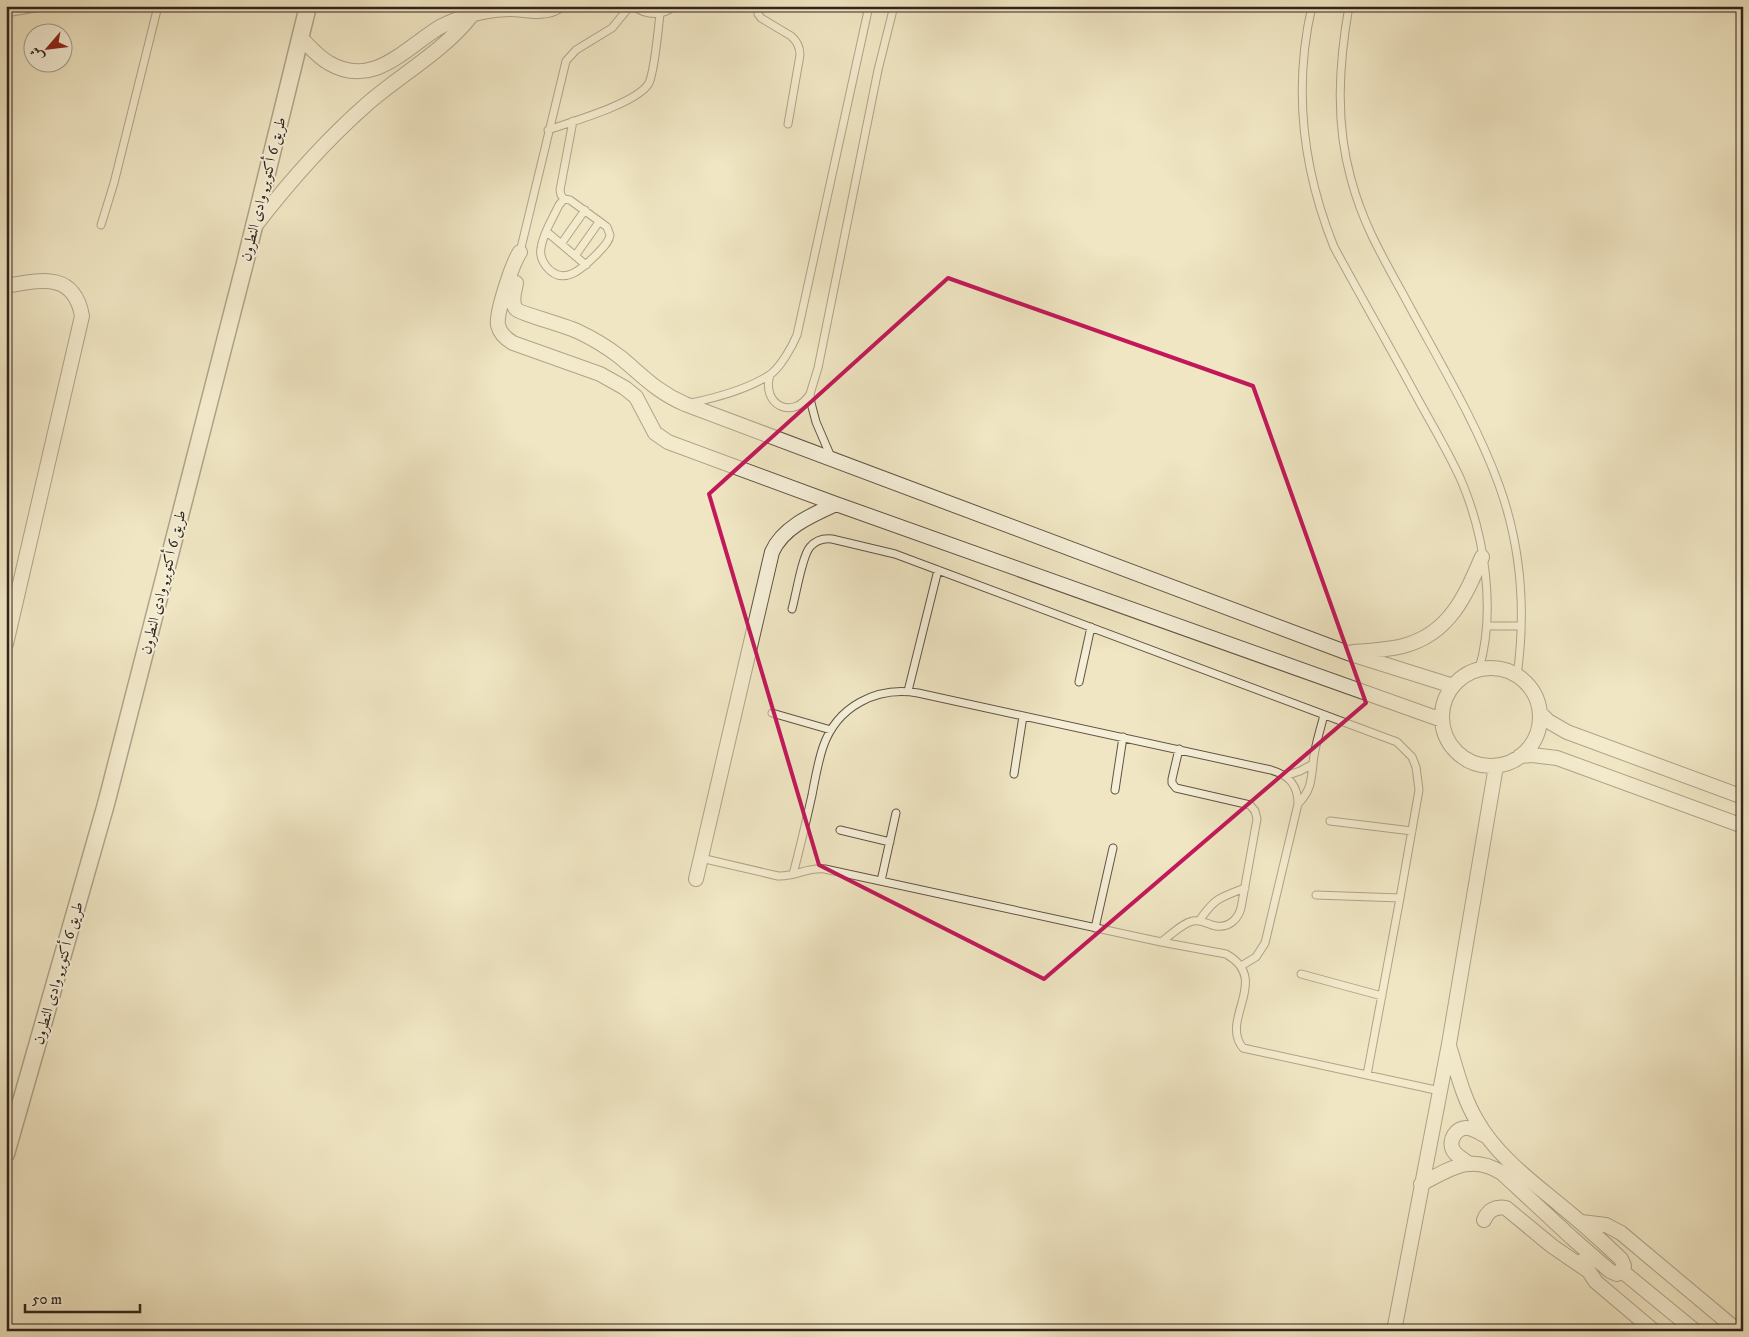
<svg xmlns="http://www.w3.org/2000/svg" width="1749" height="1337" viewBox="0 0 1749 1337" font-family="'IM FELL DW Pica',Amiri,serif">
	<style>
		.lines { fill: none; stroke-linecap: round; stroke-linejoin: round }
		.service-casing { stroke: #615445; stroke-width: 9 }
		.minor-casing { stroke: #615445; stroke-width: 16 }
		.tertiary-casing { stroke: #615445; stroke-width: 19 }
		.service { stroke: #f5efd8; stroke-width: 7 }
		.minor { stroke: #f5efd8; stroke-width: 14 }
		.tertiary { stroke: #f5efd8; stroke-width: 16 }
		.marked { fill: none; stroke: #c2185b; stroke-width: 4; stroke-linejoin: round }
		.labels { text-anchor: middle; stroke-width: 4; stroke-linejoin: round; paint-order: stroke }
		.street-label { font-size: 15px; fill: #31231b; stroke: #f5efd8 }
	</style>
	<rect width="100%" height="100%" fill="#f0e6c3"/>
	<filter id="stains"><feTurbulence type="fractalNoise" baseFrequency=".004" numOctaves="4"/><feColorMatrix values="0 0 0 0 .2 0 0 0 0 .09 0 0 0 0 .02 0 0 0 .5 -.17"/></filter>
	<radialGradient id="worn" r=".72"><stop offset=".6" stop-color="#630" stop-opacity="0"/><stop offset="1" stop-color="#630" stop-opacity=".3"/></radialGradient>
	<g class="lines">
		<!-- service casing -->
		<g class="service-casing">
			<path id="service" d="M633,6c14,10 29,10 42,0
				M759,6l-1,8 3,4 30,18c6,5 9,11 9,19l-12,69
				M1312,6c-19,82 -9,164 22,241 26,48 53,95 79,143 16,30 34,59 48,90 24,56 35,131 18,189
				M1349,6c-10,57 -14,116 2,173 12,45 31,77 53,117 33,62 71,123 95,189 22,61 27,127 18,191
				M6,13l41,-7
				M548,130c23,-8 90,-27 101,-47 6,-14 9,-53 11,-69
				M564,199l6,1 33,24 4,3 3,8c-1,8 -8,13 -13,19 -14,14 -34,34 -51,12 -4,-5 -6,-12 -5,-18 2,-15 12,-30 18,-43z
				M564,199l-3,-4 -1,-5 13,-69
				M101,225l13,-42 44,-177
				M547,232l39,33
				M561,244l24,-34
				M520,252l46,-191 10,-11 36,-22 18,-22
				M575,256l24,-34
				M770,375c-9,30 23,46 40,19
				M691,403c24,-5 56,-14 77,-27 11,-6 24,-29 29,-41l72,-329
				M831,457l-15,-35 -5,-19 -1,-9 8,-26 60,-298 16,-64
				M792,609c4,-14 10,-53 18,-62 6,-7 13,-9 22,-8l63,15 502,188 15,15 4,10 3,23 -19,108 -33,177
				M1488,626h33
				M1079,682l12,-55
				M908,691l30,-121
				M772,713l59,17
				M1014,774l9,-58
				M1285,776l15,-5 13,-7
				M1115,790l8,-53
				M1298,804c13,-14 13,-22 15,-40 1,-16 7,-33 11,-49
				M1330,821l82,10
				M840,830l50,12
				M701,858l77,18c18,1 28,-9 47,-7l336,73 65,12c46,26 -7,65 17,94l197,43
				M793,874c7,-26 13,-52 19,-79 3,-16 6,-33 11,-48 14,-41 54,-61 95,-54l353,77c18,5 27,15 27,34l-33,139 -9,14 -15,9
				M881,881l15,-68
				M1316,895l84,3
				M1199,921c16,-23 20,-23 46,-33
				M1095,928l18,-80
				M1161,942c9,-6 21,-19 32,-21 9,-2 15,4 23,5 13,2 22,-7 25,-18l16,-89 -2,-8 -5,-6 -74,-17 -4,-5v-4l7,-30
				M1301,974l81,22"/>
		</g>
		<!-- minor casing -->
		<g class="minor-casing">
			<path id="minor" d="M300,37c9,9 18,20 29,26 44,26 76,-15 111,-36 13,-7 28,-12 43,-15 9,-2 18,-3 27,-3 16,0 33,6 48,-3
				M255,226c34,-44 70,-85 111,-121 34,-30 78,-54 105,-89
				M520,252c-8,12 -24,61 -22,73 2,9 8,14 15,18l87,31 25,14 11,9 19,36 13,9 168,62 606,216
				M516,283c-1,8 -6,18 0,26 3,4 51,17 61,22 15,7 30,16 43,26 23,19 37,35 65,47l663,249 105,33
				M6,286c34,-6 68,-15 76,30l-76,328
				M1353,652c17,-1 34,-2 50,-6 46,-12 62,-49 79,-89
				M1442 717a49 49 0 1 1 98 0a49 49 0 1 1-98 0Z
				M1540,713l8,8 19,11 176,65
				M1520,756l12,-1 25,3 186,68
				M696,879l76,-327c11,-25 40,-37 64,-48
				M1449,1046c8,25 14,52 28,75 20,35 53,59 83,84 21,17 41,35 61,54l3,7 -2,5
				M1468,1163c-5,-4 -12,-7 -15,-13 -5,-9 3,-23 14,-22 6,0 13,5 19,8
				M1421,1184c29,-15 50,-31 81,-11l70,65 38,33 7,3 5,-3
				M1484,1220c4,-10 12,-14 22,-12l46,38 35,24
				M1581,1222l25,3 15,8 117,98
				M1582,1261l14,21 58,49
				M1622,1271l73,60
				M1394,1331l55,-287 47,-278"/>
		</g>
		<!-- tertiary casing -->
		<g class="tertiary-casing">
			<path id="tertiary" d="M6,1154l100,-350 139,-541 63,-257"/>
		</g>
		<!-- service -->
		<use href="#service" class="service"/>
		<!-- minor -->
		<use href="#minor" class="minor"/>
		<!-- tertiary -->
		<use href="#tertiary" class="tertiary"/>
	</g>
	<!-- marked area -->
	<path d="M0 0H1749V1337H0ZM948,278l305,108 113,317 -322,276 -225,-114 -110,-371z" fill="#f0e6c3" fill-opacity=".55" fill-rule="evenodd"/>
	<path class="marked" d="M948,278l305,108 113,317 -322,276 -225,-114 -110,-371z"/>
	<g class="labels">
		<!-- street labels -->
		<g class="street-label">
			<text transform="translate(263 189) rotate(-76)" y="5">طريق 6 أكتوبر, وادى النطرون</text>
			<text transform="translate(163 582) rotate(-76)" y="5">طريق 6 أكتوبر, وادى النطرون</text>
			<text transform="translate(58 973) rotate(-74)" y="5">طريق 6 أكتوبر, وادى النطرون</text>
		</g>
	</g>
	<!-- margin -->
	<rect width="1749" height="1337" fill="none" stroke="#f0e6c3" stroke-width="25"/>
	<rect x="8" y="8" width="1734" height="1322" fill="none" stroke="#31231b" stroke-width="2.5"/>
	<rect x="12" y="12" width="1724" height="1312" fill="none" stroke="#31231b"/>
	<!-- north arrow -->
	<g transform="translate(48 48) rotate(242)"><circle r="24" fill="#f5efd8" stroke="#a79d8c"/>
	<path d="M0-4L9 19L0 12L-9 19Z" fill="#8f2418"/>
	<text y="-8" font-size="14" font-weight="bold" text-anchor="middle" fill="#31231b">ش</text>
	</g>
	<!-- scale -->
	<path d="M25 1304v8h115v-8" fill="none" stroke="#31231b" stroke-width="2.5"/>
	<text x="32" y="1304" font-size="15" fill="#31231b" stroke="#f5efd8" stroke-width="4" paint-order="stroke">50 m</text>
	<rect width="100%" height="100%" filter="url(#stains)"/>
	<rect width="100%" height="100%" fill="url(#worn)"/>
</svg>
